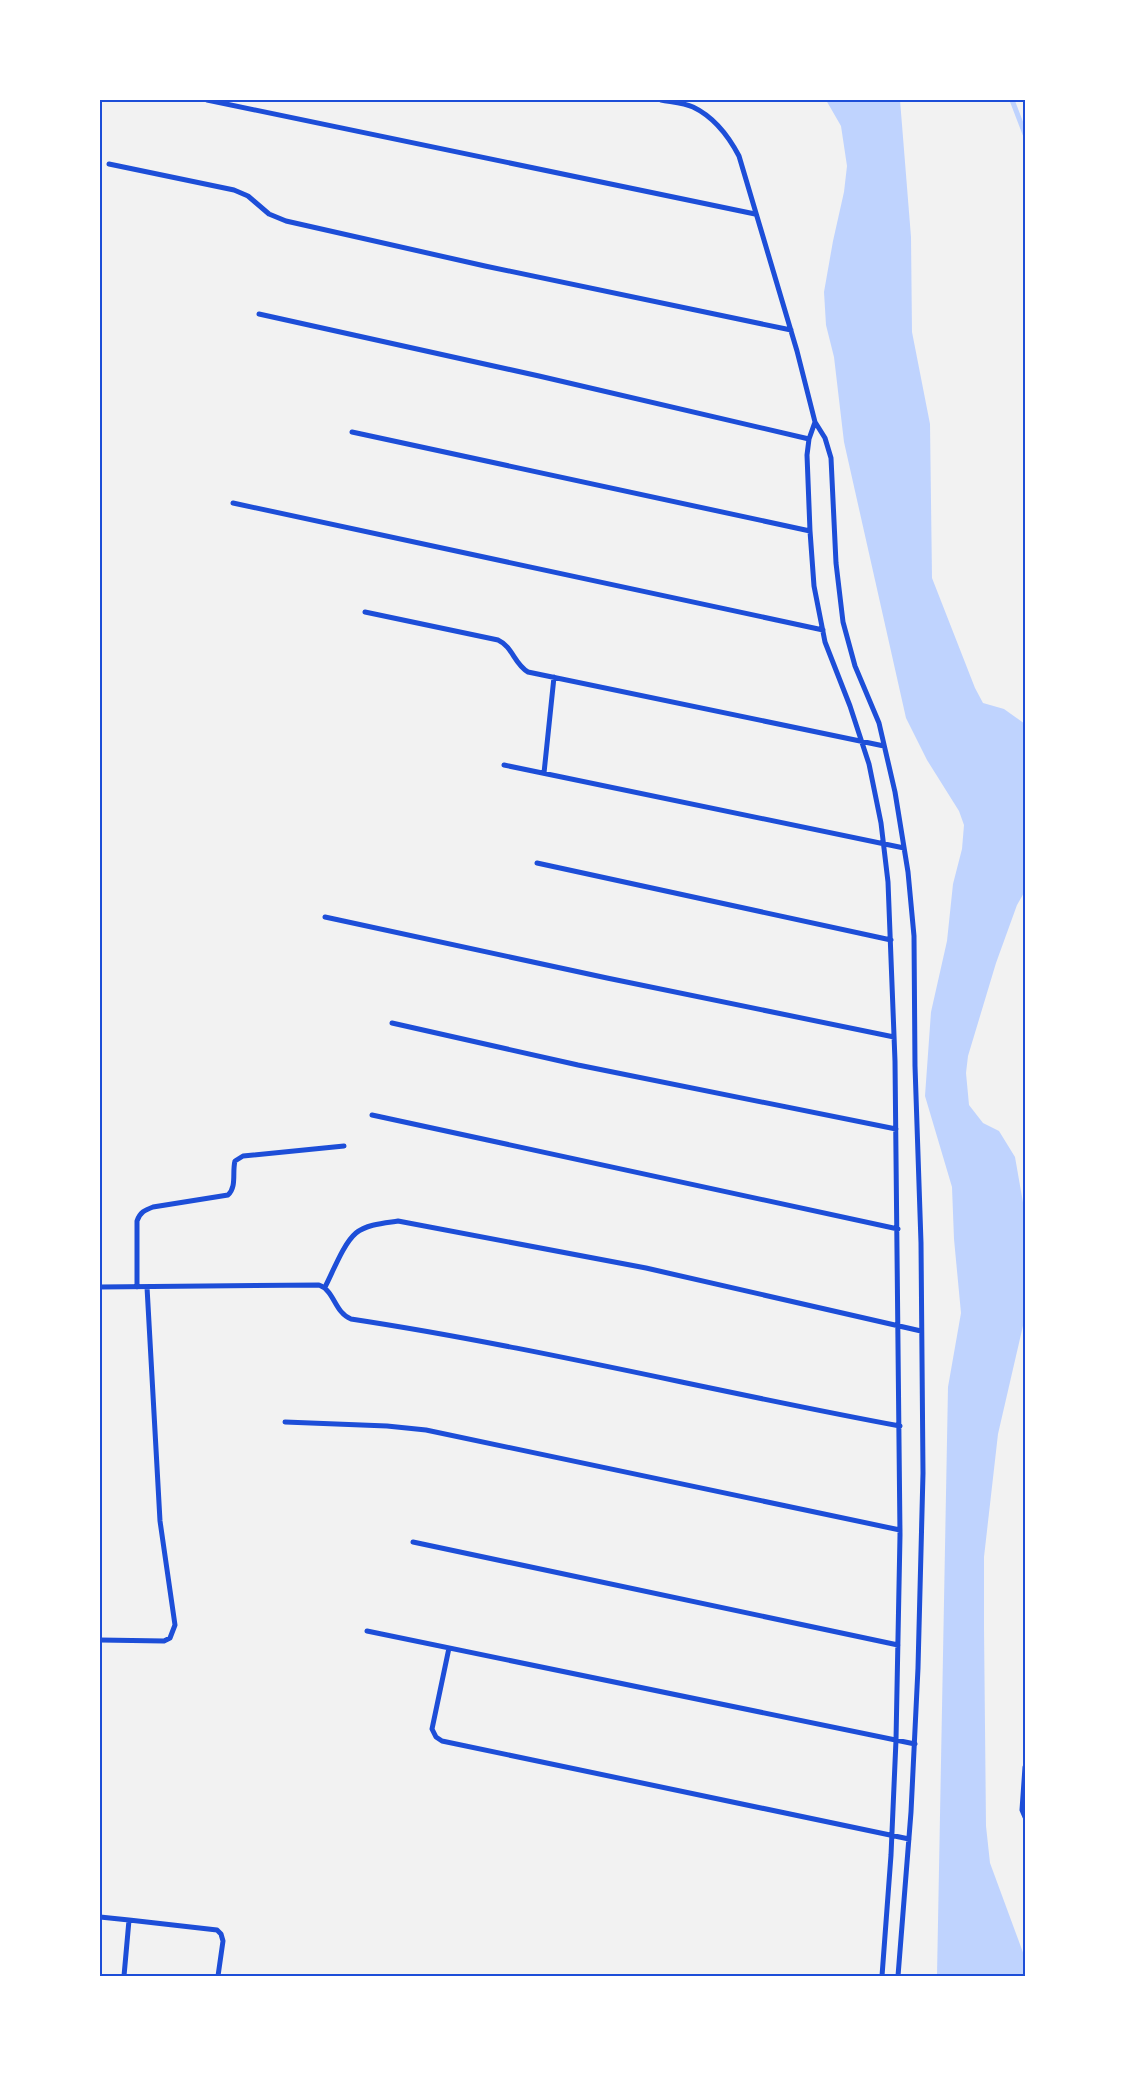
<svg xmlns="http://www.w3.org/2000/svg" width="1125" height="2076" viewBox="0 0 1125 2076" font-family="'Titillium Web',sans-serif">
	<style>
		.water { fill: #bfd3fe }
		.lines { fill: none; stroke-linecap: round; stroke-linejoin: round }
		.stream { stroke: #bfd3fe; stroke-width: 5 }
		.minor { stroke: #1d4ed8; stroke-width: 5 }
		.neatline { fill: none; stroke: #1d4ed8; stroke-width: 2 }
	</style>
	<rect width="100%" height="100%" fill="#f2f2f2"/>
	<!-- water -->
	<path class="water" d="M826,100h74l11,137 1,95 18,92 2,154 43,110 8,15 21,6 21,15v167l-8,14 -21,58 -28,93 -2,17 3,32 14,18 16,8 16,26 10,57v103l-27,117 -14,123v71l2,198 4,37 35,95v18h-88l11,-589 13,-74 -7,-74 -2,-52 -27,-91 6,-84 16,-71 6,-57 9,-35 2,-24 -5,-14 -32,-51 -21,-42 -62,-276 -10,-85 -8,-32 -2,-33 9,-51 11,-49 3,-26 -6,-40z"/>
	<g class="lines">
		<!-- stream -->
		<path class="stream" d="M1012,100l13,34"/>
		<!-- minor -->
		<path class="minor" d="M207,100l548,114
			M661,100c10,2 23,3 32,7 21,10 36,30 46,49l58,195 18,71 10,16 6,20 5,105 7,59 12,44 24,57 16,69 13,80 6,64 1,130 6,177 2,230 -5,195 -7,144 -13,164
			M109,164l125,26 14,6 21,18 17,7 199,45 306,64
			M259,314l280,62 270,63
			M815,422l-6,17 -2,16 3,76 4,55 11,56 25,64 19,58 12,59 7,59 7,179 5,474 -4,205 -5,115 -9,121
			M352,432l458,99
			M233,503l590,127
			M365,612l133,28c15,7 16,24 30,32l356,74
			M504,765l400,83
			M544,773l10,-96
			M537,863l354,77
			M325,917l282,61 287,59
			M392,1023l186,42 318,64
			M372,1115l526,114
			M100,1287l219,-2c16,6 15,27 32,34 184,28 365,73 549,107
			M137,1287v-66c3,-9 8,-11 16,-14l75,-12c9,-8 4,-23 7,-34l8,-5 101,-10
			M325,1287c8,-15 18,-43 31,-54 11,-9 29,-10 42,-12l248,47 275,63
			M285,1422l102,4 39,4 474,100
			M413,1542l485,103
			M367,1631l548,113
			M100,1640l64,1 6,-3 5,-13 -15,-104 -13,-234
			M449,1648l-17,81 4,8 6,4 467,98
			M1025,1767l-3,43 3,7
			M100,1917l29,3 -5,56
			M129,1920l88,10 4,4 2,7 -5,35"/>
	</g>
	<!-- border -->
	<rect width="1125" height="2076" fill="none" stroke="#ffffff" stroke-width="202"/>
	<rect x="101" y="101" width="923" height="1874" class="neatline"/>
</svg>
